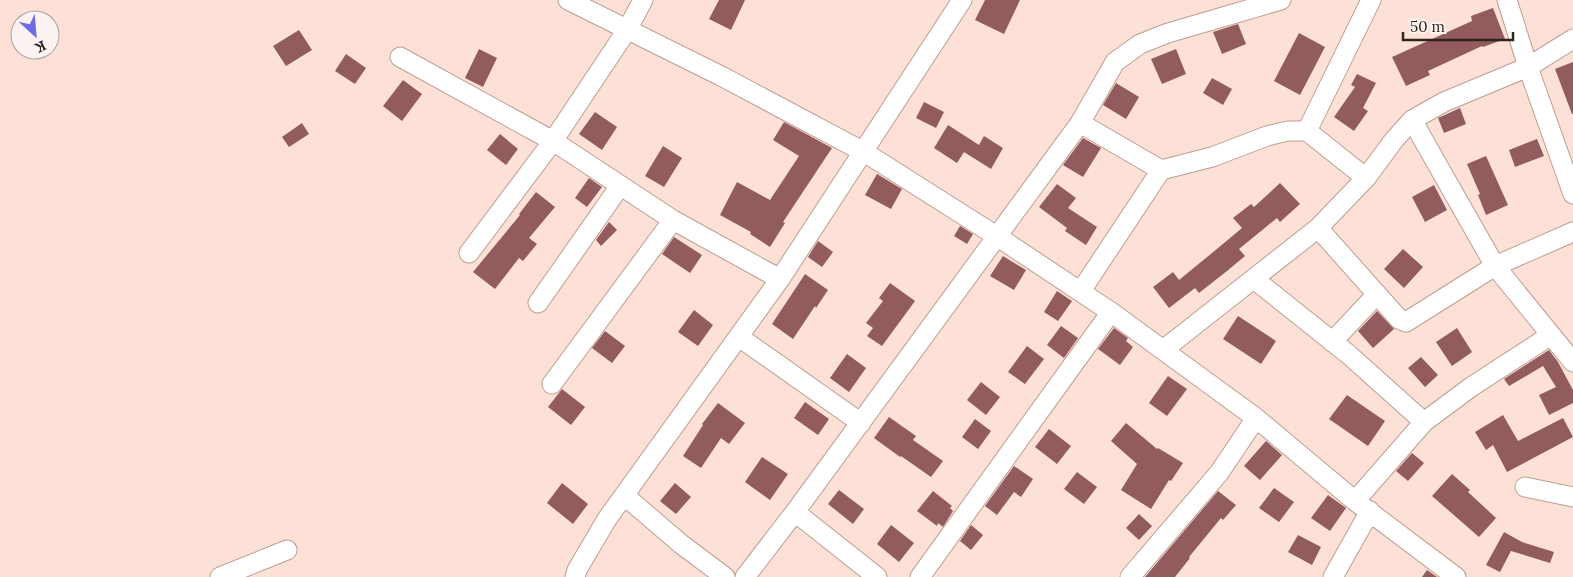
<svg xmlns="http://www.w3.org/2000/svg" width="1573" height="577" viewBox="0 0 1573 577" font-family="Lora,serif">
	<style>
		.building { fill: #925b5d }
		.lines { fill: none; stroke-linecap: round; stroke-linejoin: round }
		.minor-casing { stroke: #be9d91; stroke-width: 21 }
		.minor { stroke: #fff; stroke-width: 19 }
	</style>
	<rect width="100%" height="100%" fill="#fde1d7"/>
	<!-- building -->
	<path class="building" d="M719,0h26l-14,30 -22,-11z
		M985,0h35l-16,34 -29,-14z
		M1493,8l12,31 -22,8 -1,-1 -54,25 2,4 -24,11 -14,-29 80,-36 -1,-5z
		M1238,24l8,20 -24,10 -9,-22z
		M299,30l13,20 -26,16 -13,-20z
		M1299,33l26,14 -25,48 -26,-14z
		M479,49l18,9 -14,29 -18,-9z
		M1176,49l10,25 -24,10 -11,-25z
		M346,54l20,14 -11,16 -20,-13z
		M1573,62v52h-1l-17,-45z
		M1357,74l19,9 -13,25 5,3 -14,20 -20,-14 21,-30 -4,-2z
		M1212,78l20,11 -9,16 -20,-12z
		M403,80l19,14 -20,27 -19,-15z
		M1116,83l23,14 -13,22 -23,-14z
		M924,102l20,10 -8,16 -20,-10z
		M1460,108l6,16 -22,9 -6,-15z
		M595,112l22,15 -15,23 -23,-16z
		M784,122l48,26 -49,74 2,1 -15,24 -20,-13 1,-2 -31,-17 17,-33 33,18 29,-44 -26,-16z
		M302,123l7,11 -20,13 -7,-10z
		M948,125l31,20 5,-9 19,12 -12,21 -27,-17 -7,11 -23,-15z
		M500,134l18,15 -12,16 -19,-15z
		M1083,138l18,10 -18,29 -20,-12z
		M1537,139l7,17 -29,11 -6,-17z
		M663,146l19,12 -18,29 -19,-11z
		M1486,156l22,49 -22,10 -8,-20 2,-1 -13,-30z
		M877,174l25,15 -11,20 -26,-14z
		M589,178l13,9 -15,20 -12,-9z
		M1280,183l20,21 -20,18 -3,-4 -38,31 6,7 -18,15 -28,22 -4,-5 -26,20 -16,-21 20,-15 6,8 33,-27 30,-25 -9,-10 18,-14 3,3z
		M1057,184l19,14 -8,10 29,19 -11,18 -21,-14 2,-3 -28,-21z
		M1434,185l13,25 -22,12 -13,-25z
		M536,192l19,15 -26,31 8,6 -14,17 -4,-3 -24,31 -22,-17 47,-57 -1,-1z
		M609,222l8,8 -16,16 -5,-6z
		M960,226l13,8 -6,10 -13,-8z
		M674,237l28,18 -12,18 -28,-19z
		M818,241l15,11 -11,15 -14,-10z
		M1403,249l20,18 -19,21 -20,-19z
		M1003,256l23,14 -12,20 -24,-14z
		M805,274l23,16 -12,18 -1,-2 -22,33 -21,-15z
		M890,283l25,18 -33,45 -15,-10 6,-8 -7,-5 17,-22 -4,-3z
		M1057,291l15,10 -14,20 -14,-9z
		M694,310l19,15 -15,21 -20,-14z
		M1377,311l17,18 -21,19 -15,-17z
		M1238,316l38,25 -15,23 -38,-25z
		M1061,326l17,12 -14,20 -17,-13z
		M1114,328l14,10 -2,3 7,6 -13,18 -22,-16z
		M1457,328l15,24 -20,14 -16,-24z
		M605,331l20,15 -13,17 -20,-15z
		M1027,346l17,13 -19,25 -17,-12z
		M1549,350l9,12 15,28v13l-24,12 -10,-20 17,-8 -13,-21 -34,20 -5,-7z
		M847,354l19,14 -17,24 -19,-14z
		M1421,357l17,18 -13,12 -17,-19z
		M1168,376l19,13 -20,27 -18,-13z
		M981,382l19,15 -14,18 -19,-15z
		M562,389l23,18 -14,18 -23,-18z
		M1347,395l38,26 -17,25 -39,-27z
		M805,402l24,17 -11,16 -24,-17z
		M718,403l27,20 -16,21 -8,-6 -20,30 -18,-12 20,-31 -1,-1z
		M1503,415l15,26 45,-23 10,19 -66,35 -14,-27 -7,5 -11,-18z
		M889,417l27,19 -3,4 30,21 -12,16 -30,-21 -1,1 -26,-19z
		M975,419l16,12 -13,18 -16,-12z
		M1126,423l31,26 1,-1 25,15 -12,18 -2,-1 -18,29 -30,-19 16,-26 -26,-23z
		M1049,429l22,17 -14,18 -22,-17z
		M1266,441l16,14 -22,25 -16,-14z
		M1412,453l12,10 -16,18 -12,-10z
		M762,457l26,17 -18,26 -25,-18z
		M1014,466l19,13 -12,18 -7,-5 -17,23 -12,-9z
		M1077,472l20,15 -13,17 -20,-15z
		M1452,474l18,16 -2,2 28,26 -17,19 -47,-41z
		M562,483l26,21 -15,20 -26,-21z
		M675,483l16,14 -15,17 -16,-13z
		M1274,488l20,14 -15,20 -20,-14z
		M839,490l25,19 -11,15 -25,-20z
		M933,491l19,15 -2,2 3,3 -10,16 -5,-4 -1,3 -20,-15z
		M1218,491l18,14 -13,15 -2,-2 -32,39 1,1 -15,19h-30z
		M1328,495l18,13 -16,23 -19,-13z
		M1139,514l13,12 -13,14 -13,-12z
		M891,525l23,18 -15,19 -22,-18z
		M971,525l12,10 -12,15 -11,-9z
		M1504,532l18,10 32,10 -4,11 -39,-12 -11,21 -14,-7z
		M1298,535l23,12 -9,18 -24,-13z
		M1427,570l10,7h-15z"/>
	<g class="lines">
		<!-- minor casing -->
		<g class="minor-casing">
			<path id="minor" d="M568,0l155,77 141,75 134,85 113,75 145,106 99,83 101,76
				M1507,0l21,67 45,127
				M400,57l153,84 120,79 107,59
				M1412,120l83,146 78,96
				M1080,123l81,47
				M1307,131l64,-131
				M1318,228l81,91 7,3 89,-56 78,-34
				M469,253l84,-112 74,-111 16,-30
				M1254,279l94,75 76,68
				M1081,291l80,-121 51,-13 55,-21 21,-5h19l59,47
				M538,303l82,-117
				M739,337l122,86
				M1332,342l45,-48
				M1163,350l155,-122 48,-50 28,-38 18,-20 32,-18 84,-35 45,-28
				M552,384l121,-164
				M1525,487l48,10
				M625,496l56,48 44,33
				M1355,501l69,-79 47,-35 80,-52
				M795,512l82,65
				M220,577l67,-27
				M575,577l2,-7 30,-51 173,-240 182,-279
				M745,577l50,-65 285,-389 35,-61 25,-18 28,-11 113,-33
				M920,577l191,-265
				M1130,577l89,-104 37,-55
				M1333,577l37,-66"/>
		</g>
		<!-- minor -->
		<use href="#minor" class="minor"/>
	</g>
	<!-- north arrow -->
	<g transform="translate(35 35) rotate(154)"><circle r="24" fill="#faf3f1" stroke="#aaa09d"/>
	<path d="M0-4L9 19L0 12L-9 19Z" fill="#706ce6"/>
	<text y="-8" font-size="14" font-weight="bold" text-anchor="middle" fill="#31241f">K</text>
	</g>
	<!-- scale -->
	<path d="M1403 32v8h110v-8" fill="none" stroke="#31241f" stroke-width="2.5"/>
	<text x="1410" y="32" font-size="15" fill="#31241f" stroke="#faf3f1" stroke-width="4" paint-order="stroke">50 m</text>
</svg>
